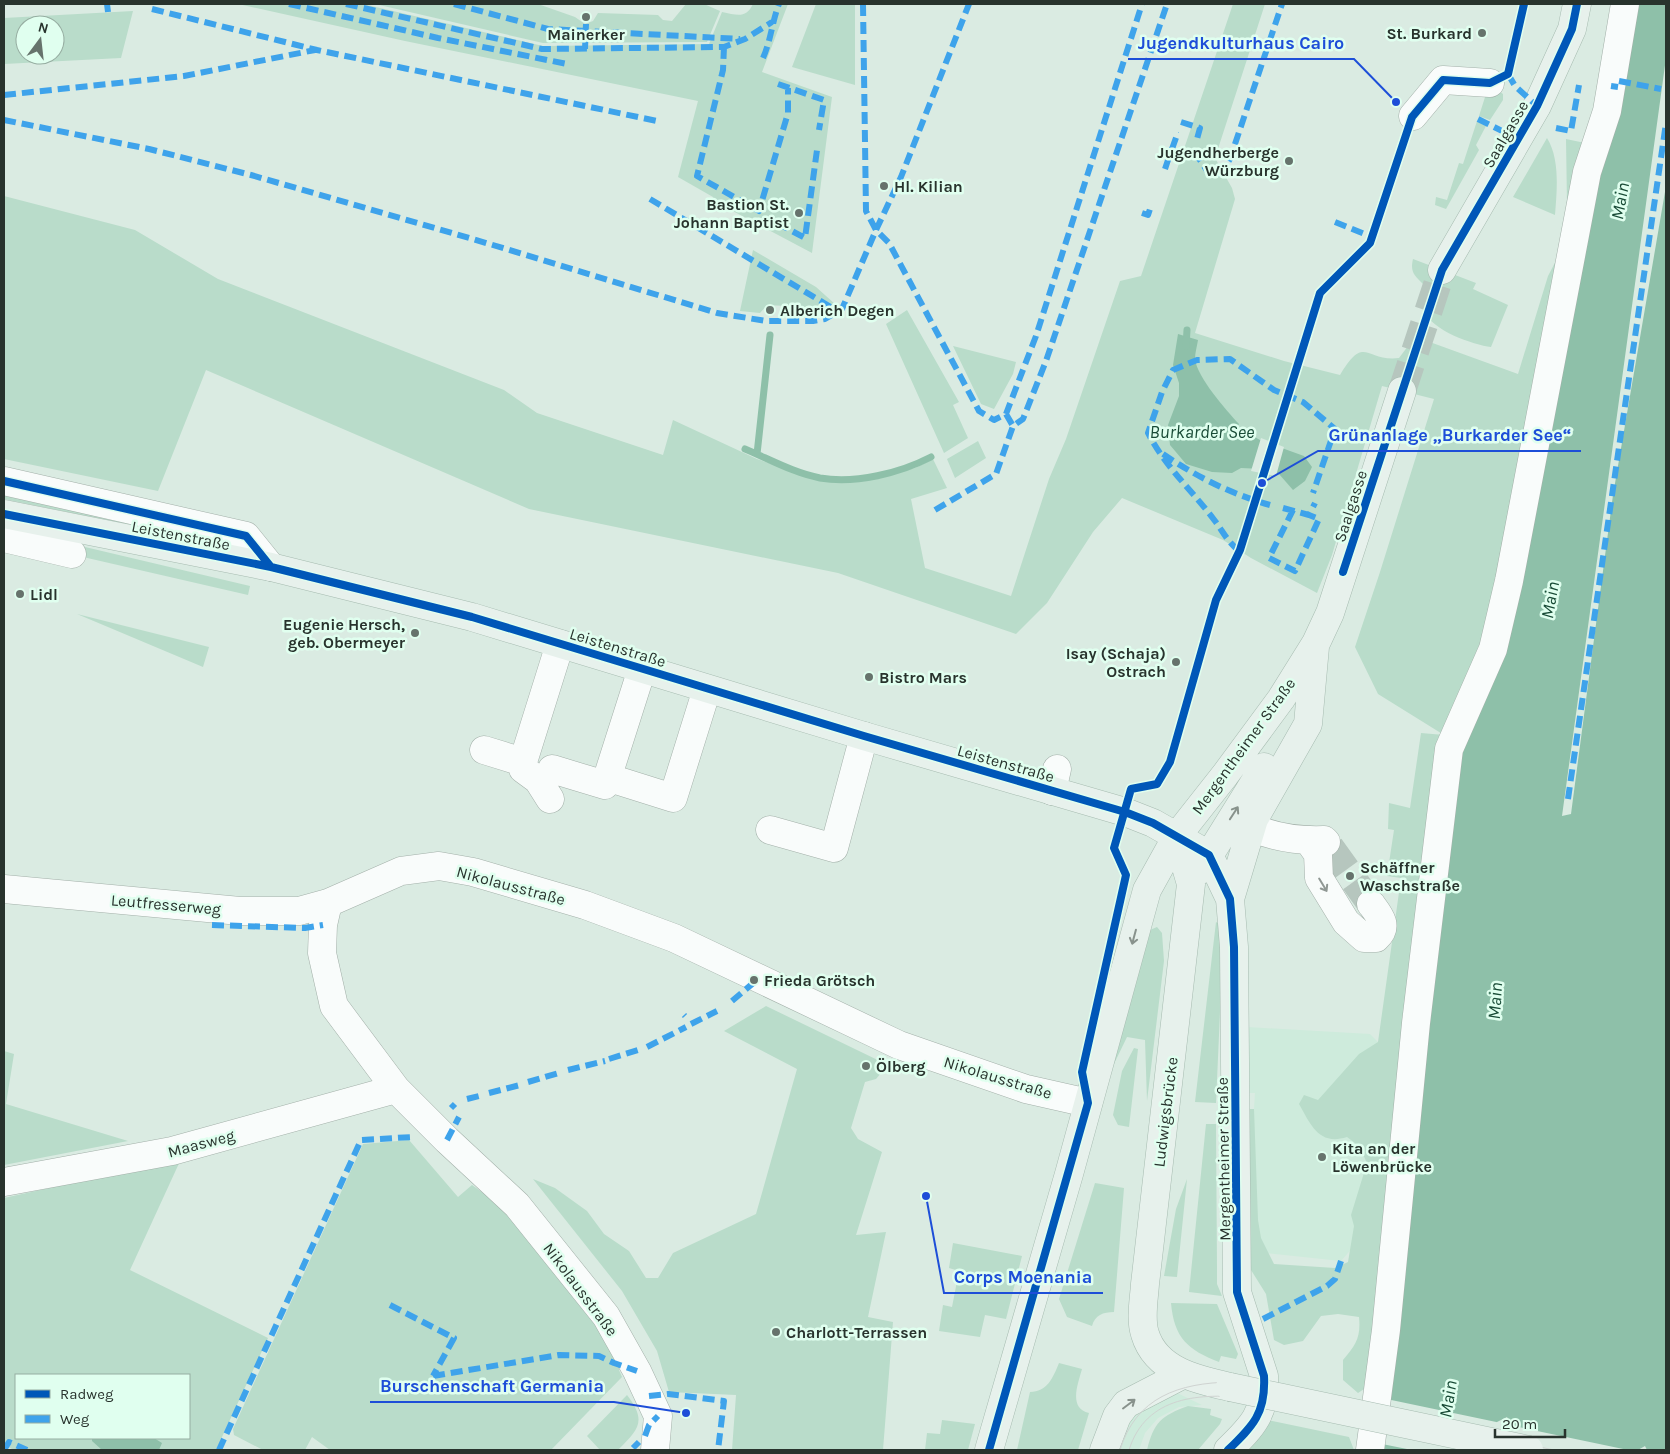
<svg xmlns="http://www.w3.org/2000/svg" width="1670" height="1454" viewBox="0 0 1670 1454" font-family="Karla,sans-serif">
	<style>
		.built { fill: #ceebdc }
		.green { fill: #b9dcca; fill-rule: evenodd }
		.water { fill: #8ec0a9 }
		.pier { fill: #daebe2 }
		.lines { fill: none; stroke-linecap: round; stroke-linejoin: round }
		.stream { stroke: #8ec0a9; stroke-width: 7 }
		.minor-tunnel { stroke: #b6c6be; stroke-width: 28; stroke-dasharray: 28 14; stroke-linecap: butt }
		.major-tunnel { stroke: #b6c6be; stroke-width: 28; stroke-dasharray: 28 14; stroke-linecap: butt }
		.minor-casing { stroke: #a3b0a9; stroke-width: 29 }
		.major-casing { stroke: #a6bbb0; stroke-width: 29 }
		.minor { stroke: #f9fcfb; stroke-width: 28 }
		.major { stroke: #e7f1ec; stroke-width: 28 }
		.tram { stroke: #cfd3d1; stroke-width: 1 }
		.major-bridge-casing { stroke: #a6bbb0; stroke-width: 29; stroke-linecap: butt }
		.major-bridge { stroke: #e7f1ec; stroke-width: 28 }
		.quiet { stroke: #3ea3eb; stroke-width: 6; stroke-dasharray: 12 6; stroke-linecap: butt }
		.cycleway-casing { stroke: #e0ffef; stroke-width: 11 }
		.cycleway { stroke: #0057b8; stroke-width: 8 }
		.oneway { stroke: #88928c }
		.oneway2 { stroke: #909894 }
		.poi-dot { fill: #66736c; stroke: #e0ffef; stroke-width: 2 }
		.labels { text-anchor: middle; stroke-width: 5; stroke-linejoin: round; paint-order: stroke }
		.poi-label { font-size: 16px; font-weight: bold; fill: #28332d; stroke: #e0ffef; text-anchor: start }
		.street-label { font-size: 16px; fill: #28332d; stroke: #e0ffef }
		.water-label { font-size: 18px; font-style: italic; fill: #184b36; stroke: #e0ffef }
		.leader { fill: none; stroke: #1d4ed8; stroke-width: 2 }
		.callout-dot { fill: #1d4ed8; stroke: #e0ffef; stroke-width: 2 }
		.callout-label { font-size: 18px; text-anchor: middle; font-weight: bold; fill: #1d4ed8; stroke: #e0ffef; stroke-width: 5; stroke-linejoin: round; paint-order: stroke }
	</style>
	<rect width="100%" height="100%" fill="#daebe2"/>
	<!-- built -->
	<path class="built" d="M1247,1027l123,7 8,8 11,164 -48,55 -85,-9 -7,-143h5l1,-16h-7z
		M1171,1390l31,15 -23,2 -21,11 -13,15 -6,17h-24l10,-29z"/>
	<!-- green -->
	<path class="green" d="M238,4h125l180,42 166,-2 13,-32c15,3 24,7 31,-8h35l-26,68 70,25 -20,156 -100,-53 1,-3 -35,-20 20,-76 -293,-60z
		M375,4h163l37,13 10,7 8,-3 5,-8 60,2 5,5 9,1 14,-17h18l16,7 -13,31 -164,1z
		M816,4h39v81l-63,-18z
		M1233,4h32l-50,154 17,30 3,11 -40,134 89,28 56,14c25,-42 25,-13 59,-17l12,-16 16,-1 91,33 30,-98 20,-38 -201,1149 -9,6 -15,-13v-20c13,-15 18,-23 16,-43l-21,-3 -17,2 -18,25 -19,4 -10,-5 -8,-46 -15,-24 -2,-161h5l4,111 3,18 13,26 61,4 13,-6 6,-36 -3,-11 16,-52 -8,-17 -12,-9c-28,9 -36,-12 -48,-33l5,-9 14,5 41,-46 19,-12 23,-164 -14,-2 7,-46 -6,-1 1,-26 21,5 11,-75 23,2 -66,-41 -23,-47 25,-75 54,-173 -52,-13 -50,169 -15,38 -66,-35 -28,-18 -101,-42 -29,34 -46,71 -31,31 -178,-61 -309,-64 -323,-139 -48,121 -154,-32v-263l131,34 83,49 286,111 33,23 126,42 10,-35 84,39 65,22h37l56,-13 18,-9 14,29 -36,11 14,69 86,28 38,-117 17,-40 54,-158 21,-5z
		M133,11l-12,47 -117,6v-46zM25,25h30v30h-30z
		M1499,91l4,3v6l-13,20 -11,-4 7,-22z
		M1477,121l9,5 -10,19 3,5 -33,59 -11,-4 1,-8 11,3 12,-37 4,1z
		M1547,138c13,21 10,52 8,77l-42,-18z
		M1566,139l19,4 -18,61z
		M753,250l63,37 19,17 -13,4 -55,-3 -7,8 -20,-2z
		M1413,259l63,24 -3,6 35,16 -17,42c-17,-2 -61,-17 -66,-36 -2,-8 -1,-19 -2,-27 -9,-9 -13,-12 -10,-25z
		M907,310l52,92 -6,3 15,33 -24,15 -58,-129z
		M953,346l63,16 -3,12 -19,35 -13,-5z
		M978,441l8,17 -31,20 -8,-19z
		M4,490l229,56 -229,-47z
		M85,547l165,39 -2,9 -165,-38z
		M77,614l132,33 -6,20z
		M1216,922l3,2 4,20 -7,159 -21,-1z
		M1157,927l5,6 2,28 -17,140 -2,-61 -18,-3 -15,31 38,-138z
		M766,1006l122,59 -12,14 -11,3 -14,46 7,11 24,13 -26,83 30,-3 -18,85 25,5 -10,128h3h-154l4,-55 -67,-3 -12,-41 -35,-60 -89,-112 22,9 32,23 17,23 25,17 17,27h12l15,-25 83,-39 41,-145 -73,-38z
		M1134,1048l4,1 -9,78 -11,-2 -5,-10 9,-44z
		M4,1051l10,3 -8,50 122,37 -124,24z
		M1206,1124h10l1,144v16l5,12 -33,-4z
		M409,1140l49,57 14,-12 35,25 43,52 71,99 -2,9 3,7 -71,73h-221l-18,-13 -7,13h-42l-29,-15 -1,-6 130,-285z
		M181,1159l-51,111 138,68 -52,112h-202l-10,-5v-247zM16,1375h173v63h-173z
		M1187,1179l-10,98 -13,-1 12,-67z
		M1095,1183l29,5 -10,124c-11,0 -19,3 -22,14l-25,-9 -8,-18z
		M953,1243l69,13 -16,63 -21,-4 -5,22 -41,-6 4,-26 9,2 7,-36 -10,-3z
		M1171,1303l46,1 21,50 -2,5 -15,-3 -2,6c-31,-12 -45,-24 -48,-59z
		M1059,1363l23,6c-4,15 -14,39 7,44l-11,37h-61l13,-58c17,0 23,-14 29,-29z
		M627,1395c20,26 12,34 -9,55h-18l-13,-14z
		M1188,1406l23,3 -1,6 12,4 -2,5 -22,26h-51c7,-28 14,-34 41,-44z
		M942,1420l33,4 -7,26h-43l2,-17 13,1z
		M1268,1420l81,17 5,13h-115z"/>
	<!-- water -->
	<path class="water" d="M1633,4h33v54l-104,758 9,-2 42,-319 53,-309v1264h-19l-2,-4 -7,4h-131l5,-24 -5,-9 -10,5 -6,28h-118l86,-708z
		M1178,334l20,6c-1,6 -3,13 -3,19 2,18 31,51 44,65l-2,3 23,13 44,16 8,11 -7,14 -12,9 -14,-16 -17,-5 -21,-1 -9,5 -20,-1 -26,-8 -16,-19 -2,-20 11,-29v-13l-6,-18z
		M92,1438h62l8,5 -3,7h-57l-10,-9z"/>
	<!-- pier -->
	<path class="pier" d="M1261,438l23,9 -8,29 -25,-5z
		M1377,1397l124,26 -7,27h-82l-40,-8z
		M1509,1425l119,25h-124z"/>
	<g class="lines">
		<!-- stream -->
		<path class="stream" d="M1186,346l1,-16
			M745,449c24,10 49,24 75,29 36,6 80,-5 111,-21
			M757,454l13,-119"/>
		<!-- minor-tunnel -->
		<path class="minor-tunnel" d="M1330,847l41,57"/>
		<!-- major-tunnel -->
		<path class="major-tunnel" d="M1402,391l40,-121"/>
		<!-- minor casing -->
		<g class="minor-casing">
			<path id="minor" d="M1413,116l30,-36 47,3
				M4,481l242,55 25,31
				M4,538l68,16
				M484,750l39,12 37,-118
				M523,762v7l15,11 12,19
				M552,769l53,16 37,-116
				M619,781l54,17 34,-109
				M1052,791l5,-22
				M1251,827c24,11 47,14 73,13l2,2
				M770,830l64,18 30,-112
				M1308,840l10,14 1,24 27,44 18,16h12c13,-12 4,-22 -5,-34
				M4,889l236,22h59l29,-8 73,-32 38,-5 34,6 112,33 89,33 225,107 127,44 62,14
				M328,903l-5,22 -1,28 12,53 62,83 51,51 70,65 89,111 31,55 21,45 -3,34
				M4,1182l168,-31 224,-62
				M1370,1450l16,-120 30,-307 33,-274 44,-100 16,-68 78,-409 20,-61 18,-107"/>
		</g>
		<!-- major casing -->
		<g class="major-casing">
			<path id="major" d="M1442,270l95,-164 35,-77 5,-25
				M4,514l267,53 201,50 392,119 261,76 28,11 56,32
				M1177,836l14,48 -46,400c-1,16 -5,35 0,50 11,37 53,46 85,53
				M1209,855l21,44 4,48 3,345 27,84c2,37 -11,50 -36,74
				M1200,870l64,-103
				M1230,899l24,-80 54,-95 7,-77
				M989,1450l80,-276 78,-284 30,-54 48,-61 56,-76 35,-56 14,-30 72,-222
				M1104,1450l13,-34 9,-12 56,-29"/>
		</g>
		<!-- minor -->
		<use href="#minor" class="minor"/>
		<!-- major -->
		<use href="#major" class="major"/>
		<!-- tram -->
		<path class="tram" d="M1120,1450c16,-53 59,-67 111,-68l323,68
			M1129,1450c17,-55 72,-57 121,-52l253,52"/>
		<!-- major-bridge casing -->
		<g class="major-bridge-casing">
			<path id="major-bridge" d="M1230,1387l299,63"/>
		</g>
		<!-- major-bridge -->
		<use href="#major-bridge" class="major-bridge"/>
		<!-- quiet -->
		<path class="quiet" d="M107,4l1,8
			M289,4l149,34 129,26
			M346,4l196,45 182,-2 21,-8 27,-17
			M454,4l94,25 192,10
			M863,4l3,207 10,19 13,13 90,168 15,9 12,-6 30,-78 106,-332
			M152,9l165,41 340,71
			M724,47l-1,23 -26,106 62,35 29,-98v-25
			M585,49l1,-25
			M763,58c8,-18 9,-36 16,-54
			M1508,74l7,12 22,20
			M1619,81l42,8
			M778,84l46,16 -5,30
			M1611,86l7,1
			M4,95l180,-19 131,-26
			M1478,119l40,20
			M4,120l145,29 102,26 222,64 244,74 49,8h47l12,-2 17,-10 34,-79 25,-53 68,-173
			M1181,122l19,6 -3,11
			M1556,128l15,3 8,-46
			M1172,149l6,-17
			M1194,151l16,24h6l7,-5 7,-11 52,-155
			M1165,169l5,-15
			M650,199l189,113
			M1142,213l6,2 3,-9
			M1335,222l37,15
			M777,223l28,15 12,-88
			M1006,414l7,12 10,-7 23,-58 121,-357
			M1163,454c34,23 68,40 107,51
			M1283,508l26,7 6,-12
			M935,510l61,-36 17,-48
			M1293,510l-24,48 26,13 24,-52 -10,-4
			M1239,551c-12,-10 -15,-18 -24,-30 -23,-31 -49,-53 -67,-88l14,-41 11,-22 24,-10 33,-1 44,31 29,12 32,27 -22,64
			M1568,799l98,-676
			M212,925l93,3 18,-3
			M732,1001l26,-22
			M684,1015l1,1
			M691,1024l26,-13
			M647,1047l39,-20
			M609,1059l32,-10
			M568,1070l37,-9
			M528,1082l34,-10
			M489,1093l31,-8
			M467,1099l16,-4
			M451,1108l4,-4
			M447,1140l12,-23
			M390,1305l64,33 -21,38
			M1263,1319l64,-33 8,-7 6,-18
			M433,1376l126,-21 40,1 15,7 23,8
			M649,1396l19,-2 56,7 -6,49
			M645,1436l4,-11 9,-9
			M633,1448l6,-6
			M4,1450l5,-8 18,8
			M219,1450l142,-310 52,-3"/>
		<!-- cycleway casing -->
		<g class="cycleway-casing">
			<path id="cycleway" d="M4,481l242,55 25,31
				M4,514l267,53 201,50 392,119 261,76 28,11 56,32 21,44 4,48 3,345 27,84c2,37 -11,50 -36,74
				M1343,572l99,-302 95,-164 35,-77 5,-25
				M989,1450l99,-347 -6,-31 44,-197 -12,-27 17,-59 26,-5 13,-22 46,-162 24,-50 80,-257 50,-50 42,-126 31,-37 47,3 18,-9 16,-70"/>
		</g>
		<!-- cycleway -->
		<use href="#cycleway" class="cycleway"/>
	</g>
	<!-- one-way arrows -->
	<defs><path id="oneway-shaft" d="M-6 0H5M1.5-3L5.5 0L1.5 3" fill="none" stroke-width="1.6" stroke-linecap="round" stroke-linejoin="round" transform="scale(1.25)"/></defs>
	<g class="oneway">
		<use href="#oneway-shaft" transform="translate(1234 813) rotate(-57)"/>
		<use href="#oneway-shaft" transform="translate(1134 937) rotate(105)"/>
		<use href="#oneway-shaft" transform="translate(1129 1404) rotate(-37)"/>
	</g>
	<use class="oneway2" href="#oneway-shaft" transform="translate(1323 885) rotate(59)"/>
	<!-- markers -->
	<g class="poi-dot">
		<circle cx="586" cy="17" r="5"/>
		<circle cx="1482" cy="33" r="5"/>
		<circle cx="1289" cy="161" r="5"/>
		<circle cx="884" cy="186" r="5"/>
		<circle cx="799" cy="213" r="5"/>
		<circle cx="770" cy="310" r="5"/>
		<circle cx="20" cy="594" r="5"/>
		<circle cx="415" cy="633" r="5"/>
		<circle cx="1176" cy="662" r="5"/>
		<circle cx="869" cy="677" r="5"/>
		<circle cx="1350" cy="876" r="5"/>
		<circle cx="754" cy="980" r="5"/>
		<circle cx="866" cy="1066" r="5"/>
		<circle cx="1322" cy="1157" r="5"/>
		<circle cx="776" cy="1332" r="5"/>
	</g>
	<g class="labels">
		<!-- poi labels -->
		<g class="poi-label">
			<text x="1472" y="39" text-anchor="end">St. Burkard</text>
			<text x="586" y="40" text-anchor="middle">Mainerker</text>
			<text x="1279" y="158" text-anchor="end">Jugendherberge<tspan x="1279" dy="18">Würzburg</tspan></text>
			<text x="894" y="192">Hl. Kilian</text>
			<text x="789" y="210" text-anchor="end">Bastion St.<tspan x="789" dy="18">Johann Baptist</tspan></text>
			<text x="780" y="316">Alberich Degen</text>
			<text x="30" y="600">Lidl</text>
			<text x="405" y="630" text-anchor="end">Eugenie Hersch,<tspan x="405" dy="18">geb. Obermeyer</tspan></text>
			<text x="1166" y="659" text-anchor="end">Isay (Schaja)<tspan x="1166" dy="18">Ostrach</tspan></text>
			<text x="879" y="683">Bistro Mars</text>
			<text x="1360" y="873">Schäffner<tspan x="1360" dy="18">Waschstraße</tspan></text>
			<text x="764" y="986">Frieda Grötsch</text>
			<text x="876" y="1072">Ölberg</text>
			<text x="1332" y="1154">Kita an der<tspan x="1332" dy="18">Löwenbrücke</tspan></text>
			<text x="786" y="1338">Charlott-Terrassen</text>
		</g>
		<!-- street labels -->
		<g class="street-label">
			<text transform="translate(1505 134) rotate(-60)" y="6">Saalgasse</text>
			<text transform="translate(1350 506) rotate(-72)" y="6">Saalgasse</text>
			<text transform="translate(181 535) rotate(11)" y="6">Leistenstraße</text>
			<text transform="translate(618 647) rotate(17)" y="6">Leistenstraße</text>
			<text transform="translate(1243 746) rotate(-54)" y="6">Mergentheimer Straße</text>
			<text transform="translate(1006 763) rotate(16)" y="6">Leistenstraße</text>
			<text transform="translate(511 885) rotate(15)" y="6">Nikolausstraße</text>
			<text transform="translate(166 904) rotate(5)" y="6">Leutfresserweg</text>
			<text transform="translate(998 1077) rotate(17)" y="6">Nikolausstraße</text>
			<text transform="translate(1165 1112) rotate(-83)" y="6">Ludwigsbrücke</text>
			<text transform="translate(201 1143) rotate(-15)" y="6">Maasweg</text>
			<text transform="translate(1223 1159) rotate(-91)" y="6">Mergentheimer Straße</text>
			<text transform="translate(581 1289) rotate(53)" y="6">Nikolausstraße</text>
		</g>
		<!-- water labels -->
		<g class="water-label">
			<text transform="translate(1620 201) rotate(-80)" y="6">Main</text>
			<text x="1202" y="438">Burkarder See</text>
			<text transform="translate(1550 600) rotate(-80)" y="6">Main</text>
			<text transform="translate(1495 1001) rotate(-86)" y="6">Main</text>
			<text transform="translate(1448 1399) rotate(-81)" y="6">Main</text>
		</g>
	</g>
	<!-- callouts -->
	<path class="leader" d="M1396 102L1354 59H1128M1262 483L1318 451H1581M926 1196L944 1293H1103M686 1413L614 1402H370"/>
	<g class="callout-dot">
		<circle cx="1396" cy="102" r="5"/>
		<circle cx="1262" cy="483" r="5"/>
		<circle cx="926" cy="1196" r="5"/>
		<circle cx="686" cy="1413" r="5"/>
	</g>
	<g class="callout-label">
		<text x="1241" y="49">Jugendkulturhaus Cairo</text>
		<text x="1450" y="441">Grünanlage „Burkarder See“</text>
		<text x="1023" y="1283">Corps Moenania</text>
		<text x="492" y="1392">Burschenschaft Germania</text>
	</g>
	<!-- border -->
	<rect width="1670" height="1454" fill="none" stroke="#28332d" stroke-width="10"/>
	<!-- legend -->
	<rect x="15" y="1374" width="175" height="65" fill="#e0ffef" stroke="#96ada1"/>
	<rect x="25" y="1390" width="25" height="8" fill="#0057b8" stroke="#96ada1"/>
	<text x="60" y="1399" font-size="15" fill="#28332d">Radweg</text>
	<rect x="25" y="1415" width="25" height="8" fill="#3ea3eb" stroke="#96ada1"/>
	<text x="60" y="1424" font-size="15" fill="#28332d">Weg</text>
	<!-- north arrow -->
	<g transform="translate(40 40) rotate(15)"><circle r="24" fill="#e0ffef" stroke="#96ada1"/>
	<path d="M0-4L9 19L0 12L-9 19Z" fill="#66736c"/>
	<text y="-8" font-size="14" font-weight="bold" text-anchor="middle" fill="#28332d">N</text>
	</g>
	<!-- scale -->
	<path d="M1495 1429v8h70v-8" fill="none" stroke="#28332d" stroke-width="2.5"/>
	<text x="1502" y="1429" font-size="15" fill="#28332d" stroke="#e0ffef" stroke-width="4" paint-order="stroke">20 m</text>
</svg>
